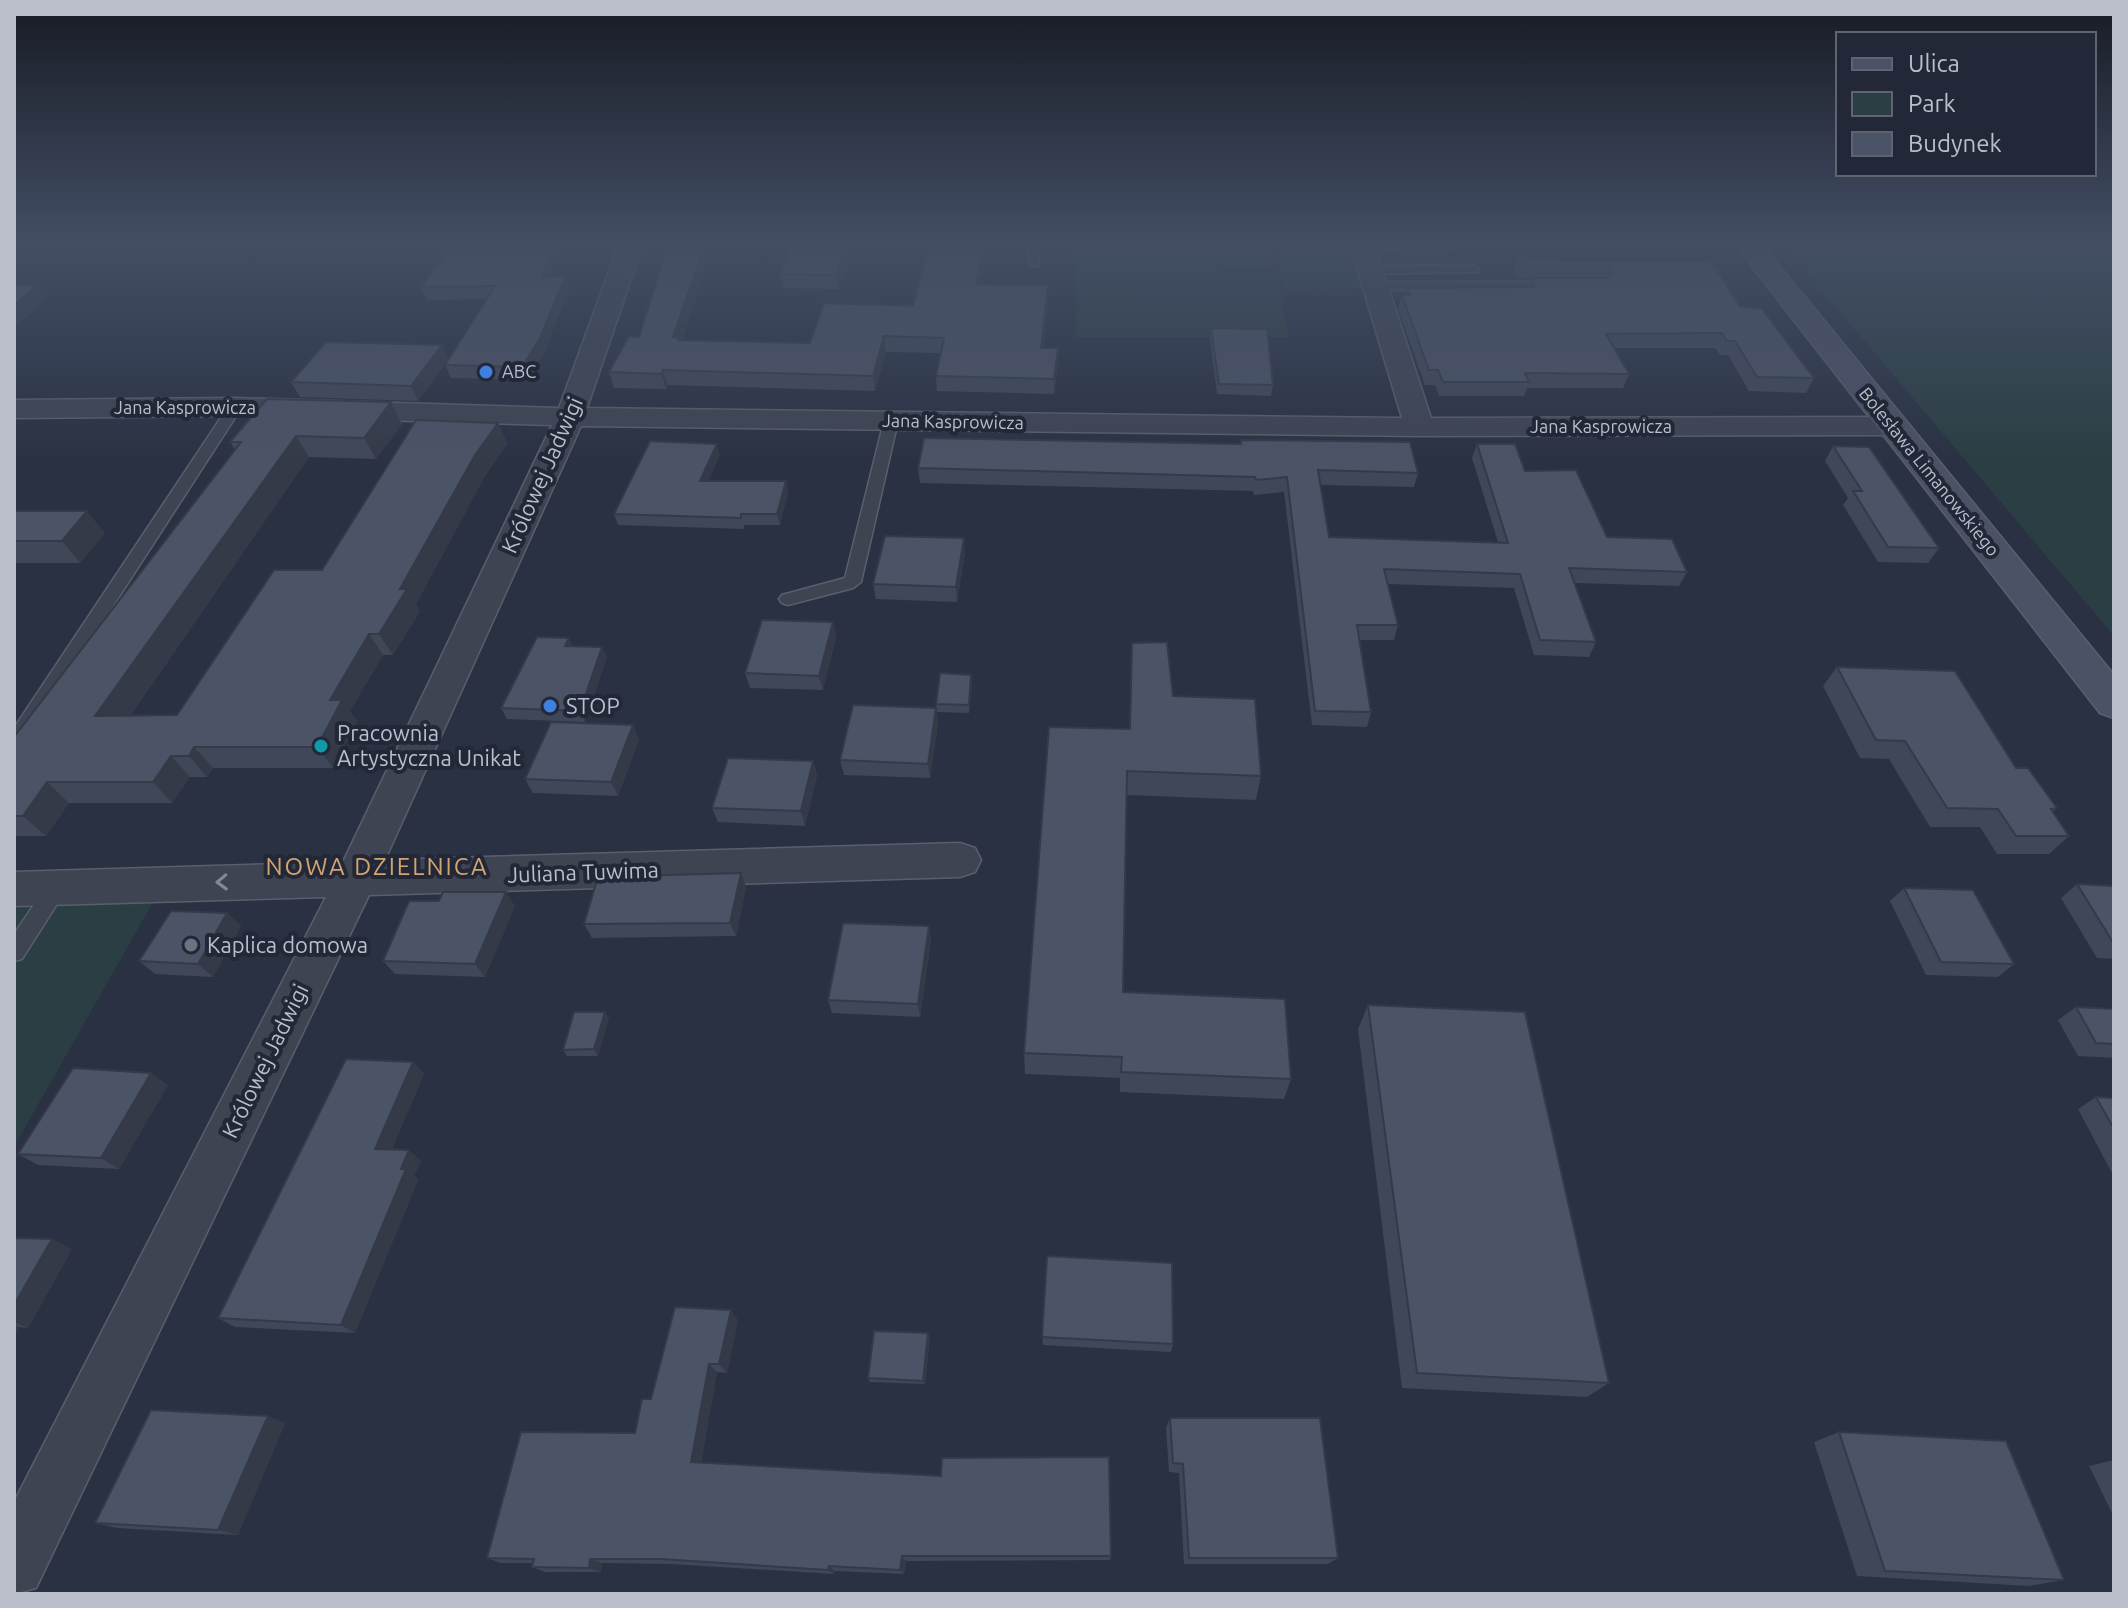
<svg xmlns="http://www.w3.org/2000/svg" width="2128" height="1608" viewBox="0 0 2128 1608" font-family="Ubuntu,sans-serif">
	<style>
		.green { fill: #2b3e43 }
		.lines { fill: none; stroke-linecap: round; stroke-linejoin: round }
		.lane-casing { stroke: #595f6c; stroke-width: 3 }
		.street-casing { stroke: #595f6c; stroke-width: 3 }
		.secondary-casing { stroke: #595f6c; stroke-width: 3 }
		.lane { fill: #3e4452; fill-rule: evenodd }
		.street { fill: #3e4452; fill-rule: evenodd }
		.secondary { fill: #4c5265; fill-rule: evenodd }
		.wall { fill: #404758 }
		.shaded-wall { fill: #343a47 }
		.building { fill: #4b5366; stroke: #343a47; stroke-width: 2 }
		.oneway { stroke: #838895 }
		.shop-dot { fill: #3f7fe0; stroke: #222837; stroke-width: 3 }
		.culture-dot { fill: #0f9aa8; stroke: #222837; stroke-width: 3 }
		.worship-dot { fill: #6b7280; stroke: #222837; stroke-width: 3 }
		.labels { text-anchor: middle; stroke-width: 8; stroke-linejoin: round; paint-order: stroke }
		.far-poi-label { font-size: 18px; fill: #bbbfcc; stroke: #222837; text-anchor: start }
		.far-street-label { font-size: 18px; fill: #bbbfcc; stroke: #222837 }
		.street-label { font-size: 22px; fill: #bbbfcc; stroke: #222837 }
		.poi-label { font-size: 22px; fill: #bbbfcc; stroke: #222837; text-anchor: start }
		.neighbourhood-label { font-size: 24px; letter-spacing: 2px; fill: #d0a572; stroke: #222837 }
	</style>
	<rect width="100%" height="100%" fill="#293142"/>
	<!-- green -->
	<path class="green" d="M1070,241h199l8,29 -202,2 203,1 4,27 -203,1z
		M1273,241h75l16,47 -79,2z
		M1780,241h334v395z
		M1281,301l8,36h-214l2,-35z
		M156,897l-142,250v-246z"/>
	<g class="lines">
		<!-- lane casing -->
		<g class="lane-casing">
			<path id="lane" d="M1028,241h12l-2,26 -10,-3z
				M1363,244h83l6,4 -6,4 -87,-1 -2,-3z
				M1473,265l6,4 -2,3 -107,2 -6,-4 6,-4z
				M1555,282l6,4 -2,3 -184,1 -6,-4 6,-4z
				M235,403l7,4 -221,341 -7,2v-22l214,-321z
				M891,417l7,4 -37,161 -8,6 -65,17 -6,-2 -3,-4 3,-4 63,-17 39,-157z
				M57,878l7,3 4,6 -4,6 -42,66 -8,2v-27l36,-53z"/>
		</g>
		<!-- street casing -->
		<g class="street-casing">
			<path id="street" d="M620,241h24l-57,167 815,10 -53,-177h24l58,177 462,-1 10,3 5,6 -5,6 -10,3 -474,1 -838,-10 -196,434 575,-17 15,5 6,12 -6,12 -15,5 -591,18 -333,693 -22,6v-92l312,-605 -312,9v-34l329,-10 209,-437 -317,-9 -221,2v-18l221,-2 324,10z"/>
		</g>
		<!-- secondary casing -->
		<g class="secondary-casing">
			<path id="secondary" d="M1732,241h27l355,434v43l-14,-5z"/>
		</g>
		<!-- lane -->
		<use href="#lane" class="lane"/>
		<!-- street -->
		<use href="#street" class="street"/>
		<!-- secondary -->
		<use href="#secondary" class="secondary"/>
	</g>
	<!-- wall -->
	<path class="wall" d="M564,241l-13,35 18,12 -24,63 -18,29 -76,-2 -6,-13 42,-66 -60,1 -6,-13z
		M930,241h57v6l-7,37 68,16 -5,48 15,15 -4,31 -117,-3 -1,-15 5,-23 -55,-1 -11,39 -207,-6 -2,4 -52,-1 -5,-16 30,-35 68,-75 -25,78 128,3 103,-37z
		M855,244l-16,45 -56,-1 -3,-14z
		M1518,257l38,4h155l29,45 74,72 -8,15 -57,-2 -21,-36h-8l-5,-7h-101l15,26 -6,14h-96l-3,8h-85l-4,-11h-10l-27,-76 4,-14h4l1,-7 120,-1 3,-8h-12l-4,-8z
		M1211,328l62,57 -2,11 -54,-2 -7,-55z
		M449,359l-31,42 -118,-4 -9,-15z
		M391,402l11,22 -26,35 -67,-2 -179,259 47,-1 145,-145 176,-147 9,21 -22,32 -69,128 4,7 -27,44h-10l-33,56 7,10 -24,47h-120l-6,9h-17l-18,26h-103l-23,33h-32v-99l221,-287 -5,-8z
		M1241,440l177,33 -4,14 -93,-2 8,52 169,5 -26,-84 5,-14 48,27 82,66 80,35 -8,14 -104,-3 21,59 -7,15 -55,-2 -20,-67 -127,-4 11,41 -4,15h-35l12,72 -4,15 -55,-2 -28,-233 -30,3 -1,-4 -333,-8 -2,-15 322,-24z
		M1833,446l106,102 -11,15 -50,-1 -35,-57 5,-7 -23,-37z
		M720,455l-12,26h78l2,11 -8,33h-36v4l-126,-4 -4,-11z
		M14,511l91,22 -25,30h-66z
		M965,553l-8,49 -81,-3 -3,-15z
		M833,622l3,15 -13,53 -73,-2 -5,-15z
		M1132,643l41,53 88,80 -5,24 -130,-5 -3,197 168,87 -7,20 -164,-7v-14l-95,-4 -1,-21 105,-324z
		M573,646l34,11 -22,65 -78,-3 -6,-11z
		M1837,667l179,101 41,40 -4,4 16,24 -20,18h-52l-17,-27h-50l-41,-68 -29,-1 -37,-72z
		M972,683l-3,30 -32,-1 -1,-8z
		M936,708l2,15 -8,55 -86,-3 -4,-15z
		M633,725l6,15 -21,56 -85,-3 -8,-14z
		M813,761l4,14 -12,51 -87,-4 -6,-14z
		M2077,884l37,2v73l-17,-1 -36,-60z
		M746,887l-10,49 -144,2 -8,-14z
		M1904,888l110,76 -16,13 -72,-2 -36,-74z
		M515,906l-30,71 -90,-3 -12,-13z
		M227,913l14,13 -28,51 -58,-3 -16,-13z
		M929,926l2,14 -11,77 -88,-4 -4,-13z
		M1368,1005l241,378 -22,14 -185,-9 -44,-359z
		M2076,1007l38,2v49l-36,-2 -20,-36z
		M605,1012l4,6 -11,38h-31l-4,-6z
		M413,1062l11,12 -32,75 17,1 12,11 -7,15 4,4 -63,153 -120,-6 -17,-9z
		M168,1085l-49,84 -81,-4 -20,-11z
		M2096,1097l18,1v79l-36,-68z
		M14,1238l58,11 -44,79 -9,-1 -5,10z
		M738,1320l-11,53 -10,-1 -16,91 410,93 -1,4 -204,1 -2,13 -69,-3 -1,3 -162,-10 -70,-1 -1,9h-56l-13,-5 1,-4h-32l-14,-5 148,-125 16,-34z
		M930,1337l-5,47 -55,-2 -2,-4z
		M1042,1337l131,7 -2,8 -128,-7z
		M1170,1418l168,140 -10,6h-144l-5,-91 -10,-1 -3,-44z
		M285,1423l-47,112 -121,-7 -22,-5z
		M1839,1432l225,148 -35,6 -172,-10 -43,-134z
		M2114,1460v57l-25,-51z"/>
	<!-- shaded-wall -->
	<path class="shaded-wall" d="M555,241h9l-18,48 -4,-12z
		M849,241h6v3l-16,45 -2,-14z
		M985,241h2v6l-10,52 -1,-15z
		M704,247l3,15 -26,81 -8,-6z
		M565,276l4,12 -24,63 -18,29 -5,-13z
		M37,285l10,14 -33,29v-23z
		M1048,285v15l-7,63v-15z
		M884,336l2,16 -11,39 -2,-15z
		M442,345l7,14 -31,42 -7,-15z
		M1058,348v15l-4,31v-15z
		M663,370l5,15 -2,4 -5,-15z
		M391,402l11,22 -26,35 -12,-21z
		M498,423l9,21 -22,32 -69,128 4,7 -27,44 -14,-21 21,-45 75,-134z
		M296,436l13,21 -194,280 -20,-21z
		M717,444l3,11 -17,37 -3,-11z
		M786,481l2,11 -8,33 -3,-11z
		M87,511l18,22 -25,30 -18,-22z
		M964,538l1,15 -8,49 -1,-15z
		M833,622l3,15 -13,53 -4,-14z
		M369,634l14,21 -33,56 7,10 -24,47 -16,-21 13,-47z
		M569,638l5,11 -9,-3z
		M602,647l5,10 -22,65 -5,-11z
		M971,675l1,8 -3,30v-8z
		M936,708l2,15 -8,55 -2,-14z
		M633,725l6,15 -21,56 -7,-14z
		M194,747l19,21 -6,9 -18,-21z
		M171,756l19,21 -18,26 -19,-21z
		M813,761l4,14 -12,51 -4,-15z
		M47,782l22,21 -23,33 -23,-20z
		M741,873l5,14 -10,49 -6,-13z
		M506,892l9,14 -30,71 -10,-13z
		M227,913l14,13 -28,51 -15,-13z
		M929,926l2,14 -11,77 -2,-13z
		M605,1012l4,6 -11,38 -4,-7z
		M413,1062l11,12 -36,85 -13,-10z
		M151,1073l17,12 -49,84 -18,-11z
		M409,1150l12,11 -7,15 4,4 -63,153 -14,-8z
		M52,1239l20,10 -44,79 -14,-6v-17z
		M731,1310l7,10 -11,53 -8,-9z
		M14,1325l5,2 -5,10z
		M928,1333l2,4 -5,47 -2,-3z
		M709,1364l8,8 -17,97 -9,-7z
		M268,1416l17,7 -47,112 -20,-5z
		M902,1556l4,5 -2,13 -4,-4z
		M590,1559l12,4 -1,9 -12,-4z
		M829,1566l6,5 -1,3 -6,-4z"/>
	<!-- building -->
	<path class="building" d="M454,241h101l-13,36 23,-1 -25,62 -18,29 -77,-2 50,-79 -74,1z
		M794,241h55l-12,34 -57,-1z
		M930,241h55l-9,43 72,1 -7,63h17l-4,31 -118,-3 8,-38 -60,-2 -11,40 -210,-6 -2,4 -52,-2 20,-36 10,1 28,-89 37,-1 -31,90 6,1 -1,2 132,3 14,-40 89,3z
		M1518,257l36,1 2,3h155l29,45 22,3 52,69 -57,-1 -22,-36h-8l-5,-8 -116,1 23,40 -104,-1 4,9h-86l-5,-12h-9l-27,-75h8l-3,-7 128,-1 -5,-9h77l5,-6 -9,-7h-80z
		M14,285h23l-23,20z
		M1211,328l56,1 6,56 -54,-1z
		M326,342l116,3 -31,41 -120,-4z
		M267,399l124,3 -27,36 -68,-2 -201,280 82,-1 97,-145h48l94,-150 82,3 -23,32 -75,134h7l-28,45h-10l-39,66h12l-25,47h-123l-5,9h-18l-18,26h-106l-24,34h-9v-79l227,-295h-11z
		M924,438l317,6v-4l169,2 8,31 -100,-3 11,67 179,6 -31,-99h38l10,27 51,-1 31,67 65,2 15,33 -118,-4 27,74 -56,-2 -20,-66 -136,-5 14,56h-41l14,87 -56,-1 -28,-234 -31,3 -1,-3 -337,-9z
		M650,441l67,3 -17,37h86l-9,33h-36v4l-127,-4z
		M1833,446l36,1 70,101 -51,-1 -35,-56h9z
		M14,511h73l-25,30h-48z
		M885,536l79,2 -8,49 -83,-3z
		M762,620l71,2 -14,54 -74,-3z
		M537,637l32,1 -4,8 37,1 -22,64 -79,-3z
		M1167,642l6,54 82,3 6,77 -134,-5 -4,221 162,7 6,80 -170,-7 1,-15 -98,-4 25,-326 81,2 2,-86z
		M1837,667l118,4 61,97h12l29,40 -6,1 18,27h-53l-18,-27 -51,-1 -42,-67 -29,-1z
		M940,673l31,2 -2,30 -33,-1z
		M853,705l83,3 -8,56 -88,-4z
		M551,722l82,3 -22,57 -86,-3z
		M728,758l85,3 -12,50 -89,-3z
		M741,873l-11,50 -146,1 14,-47z
		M2077,884l37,2v58z
		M1904,888l69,2 41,74 -73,-2z
		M443,892h63l-31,72 -92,-3 26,-60h30z
		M171,911l56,2 -29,51 -59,-3z
		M843,923l86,3 -11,78 -90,-4z
		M1368,1005l157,7 84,371 -192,-10z
		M2076,1007l38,2v35l-18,-1z
		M574,1012h31l-11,37 -31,1z
		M346,1059l67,3 -38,87 34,1 -8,19h5l-65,156 -123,-7z
		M73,1068l78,5 -50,85 -83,-4z
		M2096,1097l18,1v31z
		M14,1238l38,1 -38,66z
		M1047,1256l125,7 1,81 -131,-7z
		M675,1307l56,3 -12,54h-10l-18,98 250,14 1,-18 167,-1 2,99h-209l-2,14 -71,-4 -1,4 -167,-11h-71l-1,9 -57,-1 2,-8 -47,-1 34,-126 114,1 7,-34h9z
		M874,1331l54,2 -5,48 -55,-3z
		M151,1410l117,6 -50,114 -123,-7z
		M1170,1418h150l18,140h-149l-6,-94 -10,-1z
		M1839,1432l167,9 58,139 -179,-9z"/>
	<!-- one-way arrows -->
	<defs><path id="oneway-chevron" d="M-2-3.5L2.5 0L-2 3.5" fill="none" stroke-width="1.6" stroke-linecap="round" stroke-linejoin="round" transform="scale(2)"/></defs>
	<use class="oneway" href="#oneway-chevron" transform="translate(222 882) rotate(178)"/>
	<!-- sky -->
	<linearGradient id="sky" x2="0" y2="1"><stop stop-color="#171b24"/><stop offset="0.52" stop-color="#434e65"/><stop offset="1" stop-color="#434e65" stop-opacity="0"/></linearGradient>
	<rect width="2128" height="466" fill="url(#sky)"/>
	<!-- markers -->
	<g class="shop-dot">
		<circle cx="486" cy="372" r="8"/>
		<circle cx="550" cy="706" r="8"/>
	</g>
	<circle class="culture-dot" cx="321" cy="746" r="8"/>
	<circle class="worship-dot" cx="191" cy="945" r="8"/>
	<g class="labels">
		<!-- far-poi labels -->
		<g class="far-poi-label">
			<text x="502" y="378">ABC</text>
		</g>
		<!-- far-street labels -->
		<g class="far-street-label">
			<text x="185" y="414">Jana Kasprowicza</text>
			<text transform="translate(953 422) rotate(1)" y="6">Jana Kasprowicza</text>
			<text x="1601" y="433">Jana Kasprowicza</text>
			<text transform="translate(1929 472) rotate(51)" y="6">Bolesława Limanowskiego</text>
		</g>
		<!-- street labels -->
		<g class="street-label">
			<text transform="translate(542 475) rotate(-66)" y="8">Królowej Jadwigi</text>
			<text transform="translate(583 872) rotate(-2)" y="8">Juliana Tuwima</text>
			<text transform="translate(265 1061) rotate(-64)" y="8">Królowej Jadwigi</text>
		</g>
		<!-- poi labels -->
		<g class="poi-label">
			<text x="566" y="714">STOP</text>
			<text x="337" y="741">Pracownia<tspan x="337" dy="25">Artystyczna Unikat</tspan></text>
			<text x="207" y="953">Kaplica domowa</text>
		</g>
		<!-- neighbourhood labels -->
		<g class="neighbourhood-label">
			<text x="377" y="875">NOWA DZIELNICA</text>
		</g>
	</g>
	<!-- border -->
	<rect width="2128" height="1608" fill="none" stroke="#bbbfcc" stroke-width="32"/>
	<!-- legend -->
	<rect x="1836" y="32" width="260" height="144" fill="#222837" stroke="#5f6473" stroke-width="2"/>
	<rect x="1852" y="58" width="40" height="12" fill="#4c5265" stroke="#5f6473" stroke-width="2"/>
	<text x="1908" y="72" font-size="24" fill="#bbbfcc">Ulica</text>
	<rect x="1852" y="92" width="40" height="24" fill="#2b3e43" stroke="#5f6473" stroke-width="2"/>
	<text x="1908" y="112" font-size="24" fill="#bbbfcc">Park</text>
	<rect x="1852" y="132" width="40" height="24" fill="#4b5366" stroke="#5f6473" stroke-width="2"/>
	<text x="1908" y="152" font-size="24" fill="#bbbfcc">Budynek</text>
</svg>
